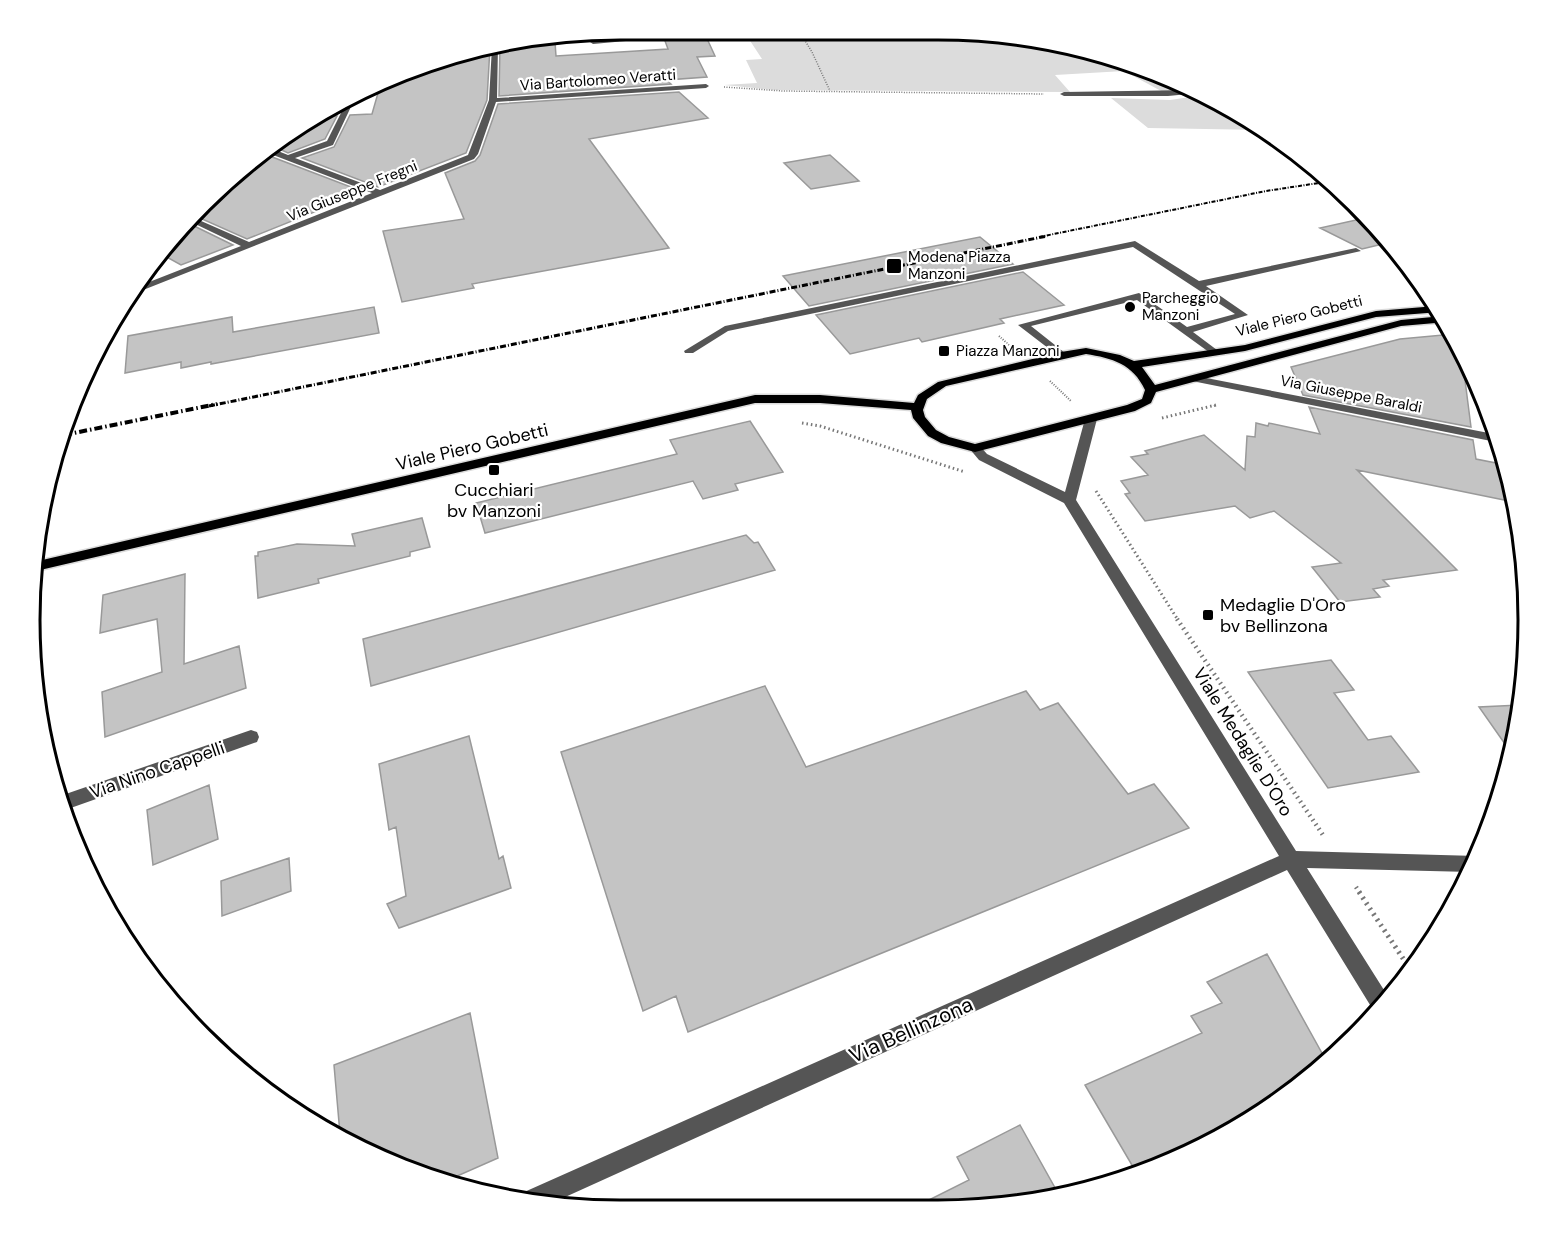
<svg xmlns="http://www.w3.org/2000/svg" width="1559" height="1240" viewBox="0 0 1559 1240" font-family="'DM Sans',sans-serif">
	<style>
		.green { fill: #dcdcdc }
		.building { fill: #c4c4c4; stroke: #999; stroke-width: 1.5 }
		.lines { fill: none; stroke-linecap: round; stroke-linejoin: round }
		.major-casing { stroke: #dbdbdb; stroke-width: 3 }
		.path-far4 { stroke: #777; stroke-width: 1.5; stroke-dasharray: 1 1.5; stroke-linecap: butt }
		.path-far3 { stroke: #777; stroke-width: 2; stroke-dasharray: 1 1.5; stroke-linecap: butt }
		.path-far2 { stroke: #777; stroke-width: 3; stroke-dasharray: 1.5 3; stroke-linecap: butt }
		.path-far1 { stroke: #777; stroke-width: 4.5; stroke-dasharray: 1.5 4; stroke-linecap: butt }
		.path { stroke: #777; stroke-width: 5; stroke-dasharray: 2 4.5; stroke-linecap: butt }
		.minor { fill: #555; fill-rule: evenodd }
		.major { fill: #000; fill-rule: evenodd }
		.rail-far2 { stroke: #000; stroke-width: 2; stroke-dasharray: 4 1.5 1 1.5; stroke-linecap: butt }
		.rail-far1 { stroke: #000; stroke-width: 3; stroke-dasharray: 6 2 1 2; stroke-linecap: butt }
		.rail { stroke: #000; stroke-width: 4; stroke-dasharray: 8 3 1.5 3; stroke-linecap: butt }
		.poi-dot { fill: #000; stroke: #fff; stroke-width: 2 }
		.labels { text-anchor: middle; stroke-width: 4.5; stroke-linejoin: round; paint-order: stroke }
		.far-street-label { font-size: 15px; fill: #000; stroke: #fff }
		.far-poi-label { font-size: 15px; fill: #000; stroke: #fff; text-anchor: start }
		.street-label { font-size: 18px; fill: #000; stroke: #fff }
		.poi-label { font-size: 18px; fill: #000; stroke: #fff }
		.near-street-label { font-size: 21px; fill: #000; stroke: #fff }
		.rim { fill: none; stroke: #000; stroke-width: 3 }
	</style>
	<rect width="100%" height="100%" fill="#fff"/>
	<!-- green -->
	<path class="green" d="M743,30l234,1 152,30 64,29 -30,2 -39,-21 -69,4 15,17 -296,-2 -50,-5 33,-2 -11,-23 16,-1z
		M1204,95l30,14 29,21 -115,-2 -37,-30 59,2z"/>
	<!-- building -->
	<path class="building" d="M661,30h42l12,26 -18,1 10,20 -40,3 4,4 -172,12 1,-50 55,-4 1,14 112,-7z
		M490,47l-3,53 -21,53 -88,34 -76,-29 32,-11 16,-32 22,-1 8,-28 88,-36z
		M679,92l29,26 -119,21 80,109 -197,36 2,4 -72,14 -19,-71 81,-12 -19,-46 30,-12 5,-6 18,-51z
		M316,116h21l-12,23 -37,14 -13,-6z
		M266,154l1,1 97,37 -117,47 -54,-24 10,-12z
		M830,155l29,26 -48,8 -27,-26z
		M1365,218l9,4 17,20 -29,7 -42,-21z
		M188,223l45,22 -52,20 -18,-10z
		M980,237l33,27 -204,42 -26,-30z
		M1023,272l41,33 -64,14 4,4 -65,15 -17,4 -3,-4 -69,16 -34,-39z
		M374,307l5,26 -168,31v-2l-30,6v-6l-56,11 3,-37 104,-19 1,15z
		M1454,334l7,15 10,78 -168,-32 -12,-28 109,-28z
		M1309,407l164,33 3,19 30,6 8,37 -157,-32 100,100 -74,10 6,6 -16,3 7,8 -40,5 -28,-35 29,-4 -67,-52 -24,7 -15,-12 -90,15 -20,-27 5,-1 -9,-12 27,-6 -17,-18 17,-3 -3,-3 59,-16 41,35 2,-34 8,1 1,-14 12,3 1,-3 51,11z
		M750,421l33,51 -48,12 3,6 -35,9 -10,-18 -208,52 -9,-30 201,-49 -7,-14z
		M422,518l8,29 -20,5v4l-92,23 1,4 -61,15 -3,-42h3v-4l39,-8 58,2 -3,-12z
		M746,535l8,8 4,-1 17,28 -404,116 -8,-47z
		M185,574l-1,90 55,-18 7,42 -141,49 -3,-45 60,-20 -5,-53 -57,14 3,-38z
		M1331,660l23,30 -20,3 34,47 23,-4 28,36 -91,16 -80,-116z
		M765,686l41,81 220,-76 14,19 18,-7 70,91 26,-10 35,44 -501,204 -12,-36 -33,15 -82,-259z
		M1520,705l-3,19 -5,30 -33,-47z
		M469,736l30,123 4,-3 8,32 -112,40 -12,-24 19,-8 -10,-69 -7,3 -10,-66z
		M209,785l9,54 -65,26 -6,-55z
		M289,858l2,33 -69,25 -1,-35z
		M1267,954l61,110 -94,67 -98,41 -51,-87 117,-52 -11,-17 31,-13 -15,-21z
		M470,1013l28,145 -52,23 -52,-16 -54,-31 -6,-69z
		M1020,1125l39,70 -81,14h-67l58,-29 -12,-23z"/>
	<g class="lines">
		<!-- major casing -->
		<g class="major-casing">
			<path id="major" d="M1436,306l4,6 -64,5 -131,34 -103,16 13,18 246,-65 42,-4 4,6 -46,4 -245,66 -5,11 -16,8 -160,41 -34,-9 -13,-7 -15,-18 -2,-8 -91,-7h-65l-719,168 2,-10 717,-166h65l94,8 4,-8 20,-13 123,-30 25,-4 34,7 14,6 111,-16 131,-34zM1086,354c26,4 47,10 59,36l-3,9 -15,6 -152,39 -26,-7 -13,-7 -11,-13 -2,-7 4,-11 19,-13z"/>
		</g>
		<!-- path-far4 -->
		<path class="path-far4" d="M799,31l13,21 18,39
			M541,40l32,-1
			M724,87l59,4 261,3"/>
		<!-- path-far3 -->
		<path class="path-far3" d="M999,336l11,10
			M1050,381l21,20
			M1214,406l2,-1"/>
		<!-- path-far2 -->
		<path class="path-far2" d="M1162,418l54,-13
			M802,423l18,3 145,46
			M1096,491l82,129"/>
		<!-- path-far1 -->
		<path class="path-far1" d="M1177,619l146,216
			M1356,887l4,6"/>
		<!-- path -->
		<path class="path" d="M1359,892l53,80"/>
		<!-- minor -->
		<path class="minor" d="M620,30h13l4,10 -44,4 -3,-2 -2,-8 6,-1 2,7 34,-2 -1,-5h-29z
			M498,46l-1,52 209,-14 3,2 -3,2 -210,14 -18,52 -4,5 -341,135 6,-8 102,-40 -52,-25 3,-4 57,25 123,-49 -104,-40 5,-4 15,6 39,-14 21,-42 8,-3 -23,49 -38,13 85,32 88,-35 21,-55 3,-53z
			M1192,90l7,3 -31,3h-104l-4,-2 4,-2z
			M1135,241l64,40 157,-33 5,3 -155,35 42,29 -55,17 24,18 1,2 -5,3 -76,-55 -106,26 34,27v4l-4,1 -43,-33 121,-32 48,34 48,-13 -102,-67 -405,84 -35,22h-8l-1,-2 41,-25z
			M1196,376l303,59 2,8 -309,-62 -2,-2z
			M1091,415l6,4 -21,81 220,351 181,5 -6,16 -164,-4 82,130 -14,15 -88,-143 -735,333 -33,-3 3,-7 757,-337 -215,-353 -85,-43 -10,-12 6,-4 4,1 8,9 78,38 20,-73z
			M251,730l6,2 2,5 -2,5 -192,68 -5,-14z"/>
		<!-- major -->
		<use href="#major" class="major"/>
		<!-- rail-far2 -->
		<path class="rail-far2" d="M1039,237l227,-46 66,-10"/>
		<!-- rail-far1 -->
		<path class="rail-far1" d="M209,406l838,-170"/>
		<!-- rail -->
		<path class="rail" d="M64,435l153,-31"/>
	</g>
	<!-- markers -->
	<g class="poi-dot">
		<rect x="886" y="258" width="16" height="16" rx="3"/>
		<circle cx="1130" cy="307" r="6"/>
		<rect x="938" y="345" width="12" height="12" rx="3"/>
		<rect x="488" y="464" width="12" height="12" rx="3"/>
		<rect x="1202" y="609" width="12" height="12" rx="3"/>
	</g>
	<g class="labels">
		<!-- far-street labels -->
		<g class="far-street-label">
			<text transform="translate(598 80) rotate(-4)" y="5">Via Bartolomeo Veratti</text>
			<text transform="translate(352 191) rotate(-22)" y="5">Via Giuseppe Fregni</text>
			<text transform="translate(1299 316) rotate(-14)" y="5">Viale Piero Gobetti</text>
			<text transform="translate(1351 394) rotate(11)" y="5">Via Giuseppe Baraldi</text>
		</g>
		<!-- far-poi labels -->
		<g class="far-poi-label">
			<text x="908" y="262">Modena Piazza<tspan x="908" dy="17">Manzoni</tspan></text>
			<text x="1142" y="303">Parcheggio<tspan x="1142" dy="17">Manzoni</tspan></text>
			<text x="956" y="356">Piazza Manzoni</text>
		</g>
		<!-- street labels -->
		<g class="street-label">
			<text transform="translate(472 447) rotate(-13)" y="6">Viale Piero Gobetti</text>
			<text transform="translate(1243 742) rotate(58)" y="6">Viale Medaglie D'Oro</text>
			<text transform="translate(157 770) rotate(-19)" y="6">Via Nino Cappelli</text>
		</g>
		<!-- poi labels -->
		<g class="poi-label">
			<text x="494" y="496">Cucchiari<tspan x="494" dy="21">bv Manzoni</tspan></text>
			<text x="1220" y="611" text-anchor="start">Medaglie D'Oro<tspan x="1220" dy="21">bv Bellinzona</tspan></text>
		</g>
		<!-- near-street labels -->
		<g class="near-street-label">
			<text transform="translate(911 1030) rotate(-24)" y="7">Via Bellinzona</text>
		</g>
	</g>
	<!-- crop -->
	<path d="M0 0H1559V1240H0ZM620 40H938A580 580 0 0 1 1518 620V620A580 580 0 0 1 938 1200H620A580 580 0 0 1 40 620V620A580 580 0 0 1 620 40Z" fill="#fff" fill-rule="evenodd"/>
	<path class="rim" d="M620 40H938A580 580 0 0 1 1518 620V620A580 580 0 0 1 938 1200H620A580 580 0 0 1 40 620V620A580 580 0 0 1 620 40Z"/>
</svg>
